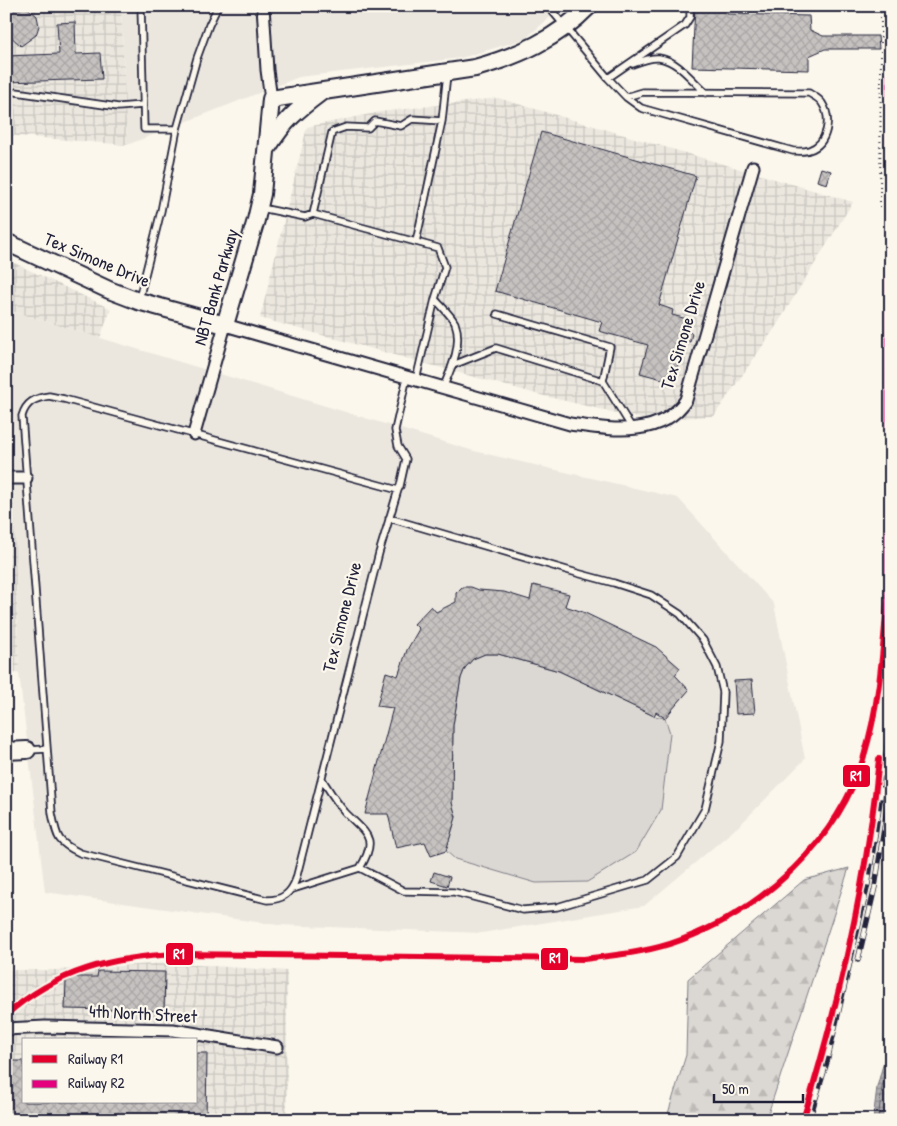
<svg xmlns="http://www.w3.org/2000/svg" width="897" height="1126" viewBox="0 0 897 1126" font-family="'Patrick Hand',sans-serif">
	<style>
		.built { fill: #ebe7df }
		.industrial { fill: url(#industrial-grid); fill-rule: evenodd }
		.forest { fill: url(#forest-firs); stroke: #7e7d87 }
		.green { fill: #dbd8d3; stroke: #7e7d87 }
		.water { fill: url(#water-rules); stroke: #787681 }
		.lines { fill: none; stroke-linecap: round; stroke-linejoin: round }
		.shore { stroke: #5b5a6a; stroke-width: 1 }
		.building { fill: url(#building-cross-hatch); stroke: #22223b }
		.lane-casing { stroke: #22223b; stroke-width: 9 }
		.street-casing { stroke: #22223b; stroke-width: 15 }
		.secondary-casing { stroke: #22223b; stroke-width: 20 }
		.path { stroke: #22223b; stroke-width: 2; stroke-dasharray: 1 4; stroke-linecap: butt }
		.lane { stroke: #fbf7ec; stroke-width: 5.5 }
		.street { stroke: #fbf7ec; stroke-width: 11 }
		.secondary { stroke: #fbf7ec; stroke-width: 16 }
		.rail-casing { stroke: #22223b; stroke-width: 5.5 }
		.rail { stroke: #fbf7ec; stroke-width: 4; stroke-dasharray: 11; stroke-linecap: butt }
		.rail-1-casing { stroke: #fbf7ec; stroke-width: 10 }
		.rail-2-casing { stroke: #fbf7ec; stroke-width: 10 }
		.rail-1 { stroke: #e4002b; stroke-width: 6 }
		.rail-2 { stroke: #e5007d; stroke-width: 6 }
		.labels { text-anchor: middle; stroke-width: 4.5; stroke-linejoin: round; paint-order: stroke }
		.street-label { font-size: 18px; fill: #22223b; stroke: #fbf7ec }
		.line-badge { stroke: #fbf7ec; stroke-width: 2 }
		.badge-label { font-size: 14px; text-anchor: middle; font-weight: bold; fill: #fff }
	</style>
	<defs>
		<pattern id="industrial-grid" width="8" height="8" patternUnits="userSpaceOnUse" patternTransform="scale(1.25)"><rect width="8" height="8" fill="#ebe7df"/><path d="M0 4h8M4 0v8" fill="none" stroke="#c9c6c0"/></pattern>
		<pattern id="forest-firs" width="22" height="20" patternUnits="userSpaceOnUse" patternTransform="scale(1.25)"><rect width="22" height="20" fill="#dbd8d3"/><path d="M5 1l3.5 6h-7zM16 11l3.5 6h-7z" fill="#bcb9b6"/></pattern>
		<pattern id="water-rules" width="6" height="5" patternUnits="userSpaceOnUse" patternTransform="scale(1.25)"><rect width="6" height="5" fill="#b1aeb0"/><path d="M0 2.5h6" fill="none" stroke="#908d90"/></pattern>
		<pattern id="building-cross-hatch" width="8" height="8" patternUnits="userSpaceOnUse" patternTransform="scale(1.25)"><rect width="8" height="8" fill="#c6c2c0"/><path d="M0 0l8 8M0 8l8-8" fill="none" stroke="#aaa6a6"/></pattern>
	</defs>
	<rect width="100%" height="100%" fill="#fbf7ec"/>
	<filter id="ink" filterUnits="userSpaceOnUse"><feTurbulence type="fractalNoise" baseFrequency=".02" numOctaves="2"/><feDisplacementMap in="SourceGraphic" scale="10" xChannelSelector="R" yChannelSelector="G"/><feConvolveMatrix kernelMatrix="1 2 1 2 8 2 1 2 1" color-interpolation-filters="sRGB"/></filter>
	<g filter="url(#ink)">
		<!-- built -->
		<path class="built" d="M121,6h442l-38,33 -64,19 -162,19 -172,68z
			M8,310l466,141 204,47 96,106 31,155 -64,65 -97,82 -162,27 -204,-8 -233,-33 -26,-219z"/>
		<!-- industrial -->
		<path class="industrial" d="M6,6h115l6,139 -121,-10z
			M498,98l355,104 -80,129 -59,85 -68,4 -106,-25 -280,-77 47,-191 73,-15z
			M6,259l105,50 -11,29 -92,-28 11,363 -13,1z
			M168,963l119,8v149h-281v-150h51zM24,1040h172v62h-172z"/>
		<!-- forest -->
		<path class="forest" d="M849,868l-83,252h-100l20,-65 2,-76 116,-99z"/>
		<!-- green -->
		<path class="green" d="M485,654h13l61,17 95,45 11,2 5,15 -9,77 -25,42 -49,30 -51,1 -81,-24 -9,-8 10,-34 -4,-14 1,-78 8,-47 4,-10 8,-9z"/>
		<!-- water -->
		<path class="water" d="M891,1035v85h-18l4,-33z"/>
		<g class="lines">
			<!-- shore -->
			<path class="shore" d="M878,1120l4,-32 9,-34"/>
		</g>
		<!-- building -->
		<path class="building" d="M695,6h32v8l82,2 1,14 13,6h55l1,13h-54l-16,7v14l-117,-3z
			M24,8l5,1 8,7 2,10 -3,9 -15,11 -14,-13 -1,-13 8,-10z
			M75,22l1,32 24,-1 2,26 -96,3v-26l53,-2 -2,-31z
			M541,132l155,44 -37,129 14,5 -1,5 19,5 -3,12 4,1 -2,9 -5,-1 -12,41 -33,-9 8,-28 -49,-14 3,-9 -107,-31z
			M821,168l10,3 -4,13 -10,-3z
			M533,585l36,9 -4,12 18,6 73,35 24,21 -5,7 14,15 -24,28 -9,-6 -2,4 -95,-45 -61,-17h-13l-12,5 -8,9 -4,10 -8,47 -1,78 4,14 -10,34 -15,5 -6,-14 -29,6 -8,-34h-23l28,-106 -16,-2 9,-34 12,4 9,-26 12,-21 -5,-5 17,-18 5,6 20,-10v-9l6,-6h9l8,3 25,2 26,8z
			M752,680l3,33 -19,1 -2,-33z
			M434,872l16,5 -3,9 -16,-5z
			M98,971l67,1 -1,39 -99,-2 1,-28 10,-4h21z
			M196,1053h11l-1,67h-200v-59h18v41h172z"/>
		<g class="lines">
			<!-- lane casing -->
			<g class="lane-casing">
				<path id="lane" d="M141,6l3,123h33
					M548,6l60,72 77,-53 5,-8v-11
					M633,64c8,-3 17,-7 26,-6 20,3 33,23 47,35
					M608,78l18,19 15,11 152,43c5,0 11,1 16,-1 19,-6 23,-32 13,-47 -3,-5 -9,-7 -13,-10l-166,-1 -17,5
					M16,92l102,15 25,-2
					M261,208l44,9 8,-3 19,-82 14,-5 22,1 7,-7 26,5 11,-7 30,2
					M313,214l125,34 7,19 -10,32 -19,81
					M416,242l26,-121 5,-47
					M139,299l22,-88 16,-82 20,-71 12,-33 9,-19
					M435,299c6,7 16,16 20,24 8,21 -4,46 -12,65
					M497,314l113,33 -7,34
					M453,365l43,-17 107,33 29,47
					M49,396l15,3 334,91 -19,63 -83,326c-5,14 -13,21 -29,21l-187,-47c-23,-11 -23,-15 -28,-40l-30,-397c4,-14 13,-18 27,-20z
					M398,490l2,-4 6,-27 -8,-13 -3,-16 12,-53
					M29,750l18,-1
					M360,868l44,23 50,1 69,18 34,-3 91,-27 29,-23 28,-48 16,-68 2,-49 -6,-25 -14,-27 -23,-26 -29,-19 -37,-12 -37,-10 -188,-55
					M293,889l67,-21c19,-31 6,-34 -15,-56 -9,-10 -16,-22 -23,-33"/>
			</g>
			<!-- street casing -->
			<g class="street-casing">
				<path id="street" d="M263,6l4,64 4,29
					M194,434l31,-109 345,99c39,5 90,15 116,-24l67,-233
					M6,478h20
					M6,1029l39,-2 128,3 104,17"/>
			</g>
			<!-- secondary casing -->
			<g class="secondary-casing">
				<path id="secondary" d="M268,147c17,-27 28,-36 52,-54
					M6,242l103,48 29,11 87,24 31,-105 6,-26 9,-95 204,-31c43,-12 82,-29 114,-62
					M6,751l21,-1"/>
			</g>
			<!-- path -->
			<path class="path" d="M748,6l2,9
				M794,6v10
				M881,43v-37
				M880,207l1,-158"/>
			<!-- lane -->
			<use href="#lane" class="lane"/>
			<!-- street -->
			<use href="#street" class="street"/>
			<!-- secondary -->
			<use href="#secondary" class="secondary"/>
			<!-- rail casing -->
			<g class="rail-casing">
				<path id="rail" d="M858,960l17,-73 16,-104
					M6,1015c51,-45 106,-58 172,-61l406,5c33,-4 66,-7 97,-19 81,-30 158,-99 183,-184 16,-53 19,-109 24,-164
					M809,1120l18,-58 41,-178 15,-104 8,-66"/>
			</g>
			<!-- rail -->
			<use href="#rail" class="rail"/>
			<!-- rail-1 casing -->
			<g class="rail-1-casing">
				<path id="rail-1" d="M6,1015c51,-45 106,-58 172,-61l406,5c33,-4 66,-7 97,-19 81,-30 158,-99 183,-184 16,-53 19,-109 24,-164
					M803,1120c36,-117 64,-239 76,-361"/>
			</g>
			<!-- rail-2 casing -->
			<g class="rail-2-casing">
				<path id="rail-2" d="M888,625l2,-619"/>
			</g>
			<!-- rail-1 -->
			<use href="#rail-1" class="rail-1"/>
			<!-- rail-2 -->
			<use href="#rail-2" class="rail-2"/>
		</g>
	</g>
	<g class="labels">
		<!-- street labels -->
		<g class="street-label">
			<text transform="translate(97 260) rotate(23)" y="6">Tex Simone Drive</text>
			<text transform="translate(216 287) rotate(-74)" y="6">NBT Bank Parkway</text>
			<text transform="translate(683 335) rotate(-73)" y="6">Tex Simone Drive</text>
			<text transform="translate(342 617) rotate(-76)" y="6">Tex Simone Drive</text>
			<text transform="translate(143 1014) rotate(3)" y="6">4th North Street</text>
		</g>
	</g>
	<g class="line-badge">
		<rect x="842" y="764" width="29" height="24" rx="5" fill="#e4002b"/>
		<rect x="165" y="942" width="29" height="24" rx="5" fill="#e4002b"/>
		<rect x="540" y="947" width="29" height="24" rx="5" fill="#e4002b"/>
	</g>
	<g class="badge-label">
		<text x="856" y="781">R1</text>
		<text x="179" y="959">R1</text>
		<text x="555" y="963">R1</text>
	</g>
	<!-- margin -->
	<rect width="897" height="1126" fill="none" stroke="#fbf7ec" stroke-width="25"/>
	<rect x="12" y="12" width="872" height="1101" fill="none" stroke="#22223b" stroke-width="2" filter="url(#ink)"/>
	<!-- legend -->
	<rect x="22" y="1038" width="175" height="65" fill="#fbf7ec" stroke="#a4a2a5"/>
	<rect x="32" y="1055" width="25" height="8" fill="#e4002b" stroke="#a4a2a5"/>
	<text x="68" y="1064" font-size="15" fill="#22223b">Railway R1</text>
	<rect x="32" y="1080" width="25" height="8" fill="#e5007d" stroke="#a4a2a5"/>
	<text x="68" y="1088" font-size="15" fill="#22223b">Railway R2</text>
	<!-- scale -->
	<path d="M714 1094v8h89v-8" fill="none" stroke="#22223b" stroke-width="2.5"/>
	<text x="722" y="1094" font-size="15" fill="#22223b" stroke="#fbf7ec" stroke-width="4" paint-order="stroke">50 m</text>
</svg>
